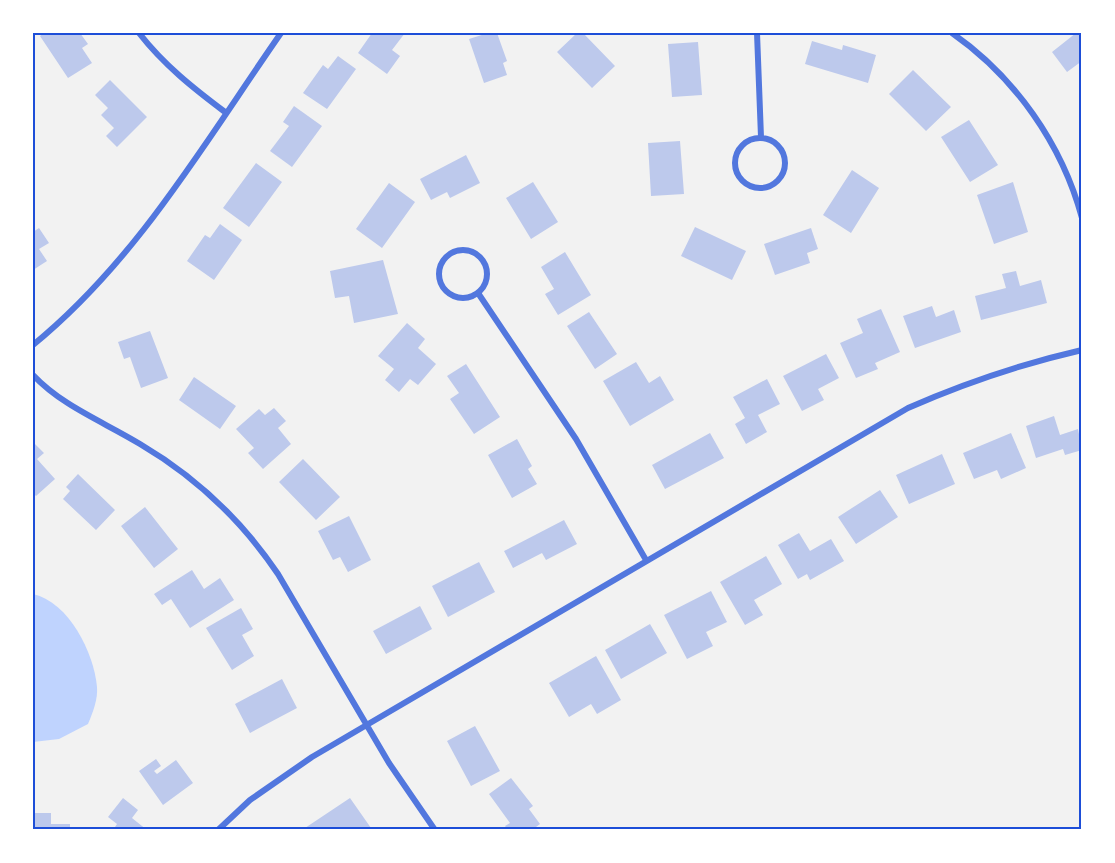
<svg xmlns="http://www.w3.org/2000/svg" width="1115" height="863" viewBox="0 0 1115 863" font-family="Overpass,sans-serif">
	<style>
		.water { fill: #bfd3fe }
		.building { fill: #bdc9ec }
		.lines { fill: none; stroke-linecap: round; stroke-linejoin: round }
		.minor { stroke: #5277de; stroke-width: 6 }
		.neatline { fill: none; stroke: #1d4ed8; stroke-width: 2 }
	</style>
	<rect width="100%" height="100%" fill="#f2f2f2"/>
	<!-- water -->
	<path class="water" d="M33,594c36,8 61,59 64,93 1,12 -4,25 -9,37l-29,15 -26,3z"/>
	<!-- building -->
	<path class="building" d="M44,33h36l8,11 -6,4 10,15 -24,15 -28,-42z
		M372,33h33l-13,17 8,6 -13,18 -29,-21z
		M488,33h9l10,28 -4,2 4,12 -23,8 -15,-44z
		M577,33h6l32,33 -23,22 -35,-36z
		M1076,33h6v28l-15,11 -15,-20z
		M812,41l30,9 1,-5 33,10 -8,28 -63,-19z
		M698,42l4,53 -30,2 -4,-53z
		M338,56l18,13 -29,40 -24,-16 20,-28 5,4z
		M913,70l38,37 -25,24 -37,-37z
		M110,80l37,37 -30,30 -11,-11 8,-8 -13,-13 7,-7 -13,-13z
		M294,106l28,20 -30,41 -22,-16 19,-25 -6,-4z
		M969,120l29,45 -28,17 -29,-45z
		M680,141l4,53 -33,2 -3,-53z
		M466,155l14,28 -30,15 -3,-6 -16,8 -11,-21z
		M256,163l26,19 -33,45 -26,-19z
		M852,170l27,18 -28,45 -28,-18z
		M533,182l25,40 -27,17 -25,-41z
		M1013,182l15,50 -34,12 -17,-49z
		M389,183l26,19 -33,46 -26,-19z
		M220,224l22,16 -28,40 -27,-19 18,-26 5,3z
		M695,227l51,24 -14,29 -51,-24z
		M39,228l10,15 -10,6 8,12 -14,9v-38z
		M811,228l7,21 -11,4 3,10 -35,12 -11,-31z
		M565,252l26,43 -33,20 -13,-21 9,-5 -13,-22z
		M383,260l15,54 -44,9 -5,-27 -14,2 -5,-27z
		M1016,271l4,15 21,-6 6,23 -66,17 -6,-24 31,-8 -4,-14z
		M932,306l4,11 18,-7 7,22 -46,16 -12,-32z
		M881,309l19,43 -25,11 3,6 -22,9 -16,-35 23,-10 -6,-14z
		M589,312l28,42 -22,15 -28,-43z
		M407,323l18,16 -7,9 18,16 -18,21 -8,-6 -11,13 -14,-12 9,-11 -16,-13z
		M150,331l18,47 -27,10 -11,-31 -6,2 -6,-17z
		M826,354l13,24 -21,11 6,11 -22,11 -19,-35z
		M636,362l13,21 11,-7 14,24 -44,26 -27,-45z
		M466,364l34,53 -26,17 -24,-35 9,-6 -12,-17z
		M194,377l42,29 -16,23 -41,-29z
		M767,379l13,25 -22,11 9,17 -21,12 -11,-20 10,-6 -12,-21z
		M274,408l12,13 -8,7 13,16 -28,25 -15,-16 6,-5 -18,-19 23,-20 6,6z
		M1054,416l6,19 18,-6 4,21 -17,5 -2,-6 -27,9 -10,-32z
		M710,433l14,25 -59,31 -13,-24z
		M1011,433l15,35 -25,11 -4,-9 -23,9 -11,-26z
		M517,439l15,27 -4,3 9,15 -25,14 -24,-43z
		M33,442l11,11 -7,6 18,20 -19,17 -3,-3z
		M942,454l13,30 -46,20 -13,-29z
		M303,459l37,38 -24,23 -37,-38z
		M78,474l37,36 -19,20 -33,-31 7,-8 -4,-4z
		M880,490l18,27 -42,27 -18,-27z
		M145,507l33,42 -24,19 -33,-42z
		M349,516l22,44 -23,12 -8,-15 -7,3 -15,-29z
		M564,520l13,24 -31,16 -4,-7 -29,15 -9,-17z
		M799,533l11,18 21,-12 13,22 -34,19 -3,-6 -9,5 -20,-34z
		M766,556l16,28 -28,16 9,15 -18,10 -25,-43z
		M479,562l16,30 -47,25 -16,-31z
		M192,570l12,19 16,-11 14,22 -44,28 -19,-29 -9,6 -8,-11z
		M711,591l16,31 -21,10 7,14 -26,13 -23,-44z
		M420,606l12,23 -46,25 -13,-23z
		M241,608l12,21 -11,6 12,21 -22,14 -26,-42z
		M650,624l17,29 -46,26 -16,-29z
		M596,656l25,44 -24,14 -6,-10 -22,13 -20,-34z
		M282,679l15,29 -47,25 -15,-29z
		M475,726l25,45 -29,15 -24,-45z
		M156,759l5,7 -7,5 3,3 19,-14 17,23 -30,22 -24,-34z
		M511,778l22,28 -4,3 11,15 -8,6h-24l-3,-4 5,-3 -21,-29z
		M123,798l15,12 -6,8 15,12h-34l4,-6 -9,-7z
		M350,798l21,30 -65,2 -1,-2z
		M33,813h18v11h19v6h-37z"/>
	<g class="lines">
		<!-- minor -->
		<path class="minor" d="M139,33c25,32 54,55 86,79
			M757,33l4,104
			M952,33c63,44 110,111 130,185
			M735 163a25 25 0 1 1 50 0a25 25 0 1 1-50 0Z
			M439 274a24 24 0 1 1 48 0a24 24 0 1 1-48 0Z
			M478,293l98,146 70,121
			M33,345c104,-85 172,-203 248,-312
			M33,375c29,31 71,47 107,69 56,33 101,75 138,130l111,189 46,67
			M218,830l32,-30 62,-43 596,-349c57,-25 113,-44 174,-58"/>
	</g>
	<!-- border -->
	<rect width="1115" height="863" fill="none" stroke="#ffffff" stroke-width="69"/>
	<rect x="34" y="34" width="1046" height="794" class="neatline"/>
</svg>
